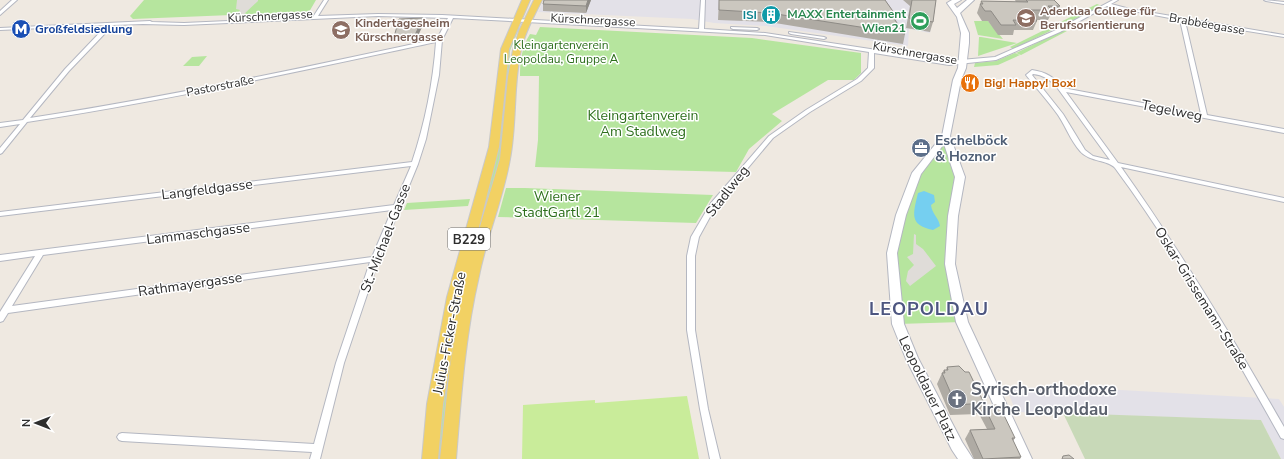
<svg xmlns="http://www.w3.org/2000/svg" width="1284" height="459" viewBox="0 0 1284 459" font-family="'Nunito Sans',sans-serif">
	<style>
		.industrial { fill: #e3e1e8 }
		.green { fill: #b6e59e }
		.cemetery { fill: #c8d9b8 }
		.pitch { fill: #c9ec9a }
		.plaza { fill: #dfdcd8 }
		.water { fill: #75cff0 }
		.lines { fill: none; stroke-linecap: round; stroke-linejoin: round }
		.street-casing { stroke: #b4b7c1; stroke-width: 2 }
		.secondary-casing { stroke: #b4b7c1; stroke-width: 2 }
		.primary-casing { stroke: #c9c9c9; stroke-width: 2 }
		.street { fill: #fff; fill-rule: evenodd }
		.secondary { fill: #fff; fill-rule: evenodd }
		.primary { fill: #f2d163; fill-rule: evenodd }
		.wall { fill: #afaba4 }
		.shaded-wall { fill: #8e8b86 }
		.building { fill: #cbc7bf; stroke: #8e8b86 }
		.labels { text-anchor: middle; stroke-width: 3; stroke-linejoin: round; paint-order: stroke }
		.far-education-label { font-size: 12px; font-weight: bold; fill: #785e54; stroke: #fff; text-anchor: start }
		.far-leisure-label { font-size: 12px; font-weight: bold; fill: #27864d; stroke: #fff; text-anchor: end }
		.far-culture-label { font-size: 12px; font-weight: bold; fill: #0d838f; stroke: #fff; text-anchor: end }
		.far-street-label { font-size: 12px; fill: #2e2e2e; stroke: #fff }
		.far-transit-label { font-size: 12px; font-weight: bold; fill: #164399; stroke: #fff; text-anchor: start }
		.far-park-label { font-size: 12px; fill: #2c6e1b; stroke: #fff }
		.far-food-label { font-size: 12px; font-weight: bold; fill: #c56008; stroke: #fff; text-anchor: start }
		.shield { fill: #fff; stroke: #6d6d6d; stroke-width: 1 }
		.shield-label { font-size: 13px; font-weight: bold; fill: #2e2e2e }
		.street-label { font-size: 14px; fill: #2e2e2e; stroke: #fff }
		.park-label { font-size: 14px; fill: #2c6e1b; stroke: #fff }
		.service-label { font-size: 14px; font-weight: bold; fill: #4e5e75; stroke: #fff; text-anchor: start }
		.near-worship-label { font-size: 17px; font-weight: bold; fill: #5b616d; stroke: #fff; text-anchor: start }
		.district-label { font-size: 18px; font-weight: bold; letter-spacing: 1px; fill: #4d5680; stroke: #fff }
	</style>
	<rect width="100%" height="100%" fill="#efe9e1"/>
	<!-- industrial -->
	<path class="industrial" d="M544,0h377l13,10 -4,23 -21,-4 -1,17 -142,-20 -52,-3 -22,-4 -154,-7z
		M1006,387l97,2 176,10 5,8v52h-3l-20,-39 -245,-8z"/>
	<!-- green -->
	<path class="green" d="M144,0h172l-7,12 -176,7 -3,-3z
		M1097,4l5,2 -89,43 -3,-2z
		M974,21h14l15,18 -25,-4z
		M540,27l212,11 109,15v20l-7,7h-26l-56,34 10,7 -33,28 -13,23 -201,-5 3,-27 1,-64h-19c0,-15 2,-30 10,-42l6,1z
		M517,28h2l-9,23 -5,82 -62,326h-7l6,-61 63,-336 4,-17z
		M1064,30l3,1 -46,24 -5,-2z
		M979,37h2l36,6 -39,13z
		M1015,53l5,2 -22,10 -24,2 1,-4 21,-2z
		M207,56l-8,10h-16l9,-9z
		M946,136l14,41 -10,87 12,58 -64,2 -6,-71 25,-80z
		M506,188h19l188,7 -17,28 -198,-6z
		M470,199l-2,7 -64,4 3,-7z"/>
	<!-- cemetery -->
	<path class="cemetery" d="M1063,413l198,7 20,39h-196z"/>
	<!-- pitch -->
	<path class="pitch" d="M687,396l12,63h-177l1,-54 72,-5v3z"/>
	<!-- plaza -->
	<path class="plaza" d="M237,0h21v1l-15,14h-6l3,-5 -4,-1z
		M914,234l2,1v9l7,5 13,17 -26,20 -4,-5 2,-10 6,-6 -7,-8 6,-3z"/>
	<!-- water -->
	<path class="water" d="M924,191l10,4 1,7 -4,3c1,9 8,13 9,21l-7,4c-24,-5 -20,-16 -15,-37z"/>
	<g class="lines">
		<!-- street casing -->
		<g class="street-casing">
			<path id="street" d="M12,0h5l-17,15v-4z
				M324,0h4l-10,16 60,-2 64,1 257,14 2,-29h4l-1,29 61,4 184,28 46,-4 61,-27 57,-30h5l-7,4 19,5 154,26v2l-99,-16 22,94 77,14v4l-218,-41 52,71 166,35v4l-163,-35c59,83 112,171 163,260v12l-3,-1c-52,-92 -103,-185 -166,-270 -6,-8 -26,-6 -35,-17 -9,-10 -14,-24 -22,-36 -10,-14 -21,-26 -32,-40l6,-5c14,2 22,7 31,18l138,26 -21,-94 -73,-14 -47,26 -64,28 -47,5 -75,-12v15l-13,13 -51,31 -37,26 -57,68 -17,31 -4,19v74l13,79 12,50h-10l-10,-50 -13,-79v-74l4,-19 20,-34 58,-67 37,-26 51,-31 11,-11 1,-16 -104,-17 -312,-17 -11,22 -3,35 -13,64 -8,25 -39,95 -35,104 -24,96h-10l2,-7 -190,-11 -3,-1 -2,-3 2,-3 3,-1 192,11 22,-81 34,-101 -362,51 -5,8 -3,1v-10l35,-56 -35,5v-6l394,-50 17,-39 -411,50v-4l412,-50c13,-39 21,-79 24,-120 -136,29 -271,59 -409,80l-25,31 -2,1v-6l20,-24 -20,3v-4l23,-3 42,-51 42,-44 -107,5v-2l150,-7 2,1 32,1 129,-6zM378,16l70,2 -11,21c-135,29 -270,58 -407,79l39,-47 44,-46 30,-1 41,1zM1033,74c10,1 16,5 23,12l54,74 -17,-4 -8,-6 -22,-36 -31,-39zM392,210l-20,47 -360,49 31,-51z
				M1264,0l20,2v2l-18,-3z
				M731,27l26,1 2,1 -2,1 -24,-1 -2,-1z
				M789,32l35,5 2,1 -2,1 -33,-5 -2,-1z"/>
		</g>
		<!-- secondary casing -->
		<g class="secondary-casing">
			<path id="secondary" d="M952,0h9l-7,4 3,4 10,-8h7l-14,13 9,20v10l-3,25 -5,12 -11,56 15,41 -7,39 -3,48 13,58 64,137h-14l-62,-137 -11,-58 3,-48 7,-39 -11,-33 -23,30 -15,41 -9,38 7,71 14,34 44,84 11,17h-15l-6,-9 -46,-91 -14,-35 -5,-71 9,-38 16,-42 30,-37 11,-56 5,-12 3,-35 -4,-16 -10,-14z"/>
		</g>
		<!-- primary casing -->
		<g class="primary-casing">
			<path id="primary" d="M522,0h8l-21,49 -10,98 -25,100 26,-88 8,-82 5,-27 6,-19 15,-31h8c-8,16 -17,32 -21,50 -8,36 -4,73 -11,109 -7,40 -23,77 -31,117 -14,60 -18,122 -23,183h-16l10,-92 14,-82 -21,119 -5,55h-16l5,-55 20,-107 42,-150 12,-98z"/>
		</g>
		<!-- street -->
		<use href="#street" class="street"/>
		<!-- secondary -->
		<use href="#secondary" class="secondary"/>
		<!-- primary -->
		<use href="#primary" class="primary"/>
	</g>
	<!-- wall -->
	<path class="wall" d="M544,0h47l-5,13 -43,-2v-7z
		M719,0h166l12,17 -1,4 9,13 -2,10 -134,-22 -51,-2z
		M903,0h33l-3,22 -3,10 -24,-4 4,-22z
		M1015,0h39l6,6 -4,10h-6l-2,4h-12l1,1 -4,9h-19l-1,5h-15l-10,-14h-6l-5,-8 4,-12 35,1z
		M947,367l37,36 -6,11 -28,1 -13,-31 5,-11 2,-3h2z
		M984,406l31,32 -2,3 8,16 -1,2h-46l-9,-20 5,-9 17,-1 -8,-15z"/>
	<!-- shaded-wall -->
	<path class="shaded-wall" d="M588,0h3l-5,13v-7z
		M423,18l1,5 -8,17 -21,2 -1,-5z"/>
	<!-- building -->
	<path class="building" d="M544,0h44l-2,6 -43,-2z
		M719,0h166l12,17 -5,-1 13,18 -135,-21 -51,-3z
		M912,0h24l-3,22 -24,-4z
		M1026,0h28l6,6h-12l4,4h-24l9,11 -24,-1 3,5h-15l-10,-14h-6l-5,-7h3l-2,-3 47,1z
		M423,18l-8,17 -21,2 5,-18z
		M959,366l6,6h4l15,31 -28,2 -14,-32h3l-1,-3h4l-1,-3z
		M996,405l4,2 15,31h-3l9,19 -38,2 -13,-29 25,-1 -11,-23z
		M1069,455l5,4h-12l1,-3z"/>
	<!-- icons -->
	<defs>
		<g id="building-disc" transform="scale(1)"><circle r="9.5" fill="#0f9aa8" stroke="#fff"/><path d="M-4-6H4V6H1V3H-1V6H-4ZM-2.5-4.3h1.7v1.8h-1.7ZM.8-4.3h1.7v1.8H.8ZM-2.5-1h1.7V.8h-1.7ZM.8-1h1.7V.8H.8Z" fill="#fff"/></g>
		<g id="school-disc" transform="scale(1)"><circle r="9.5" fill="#8d6e63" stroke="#fff"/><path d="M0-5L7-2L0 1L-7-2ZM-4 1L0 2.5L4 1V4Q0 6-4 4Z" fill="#fff"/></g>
		<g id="stadium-disc" transform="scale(1)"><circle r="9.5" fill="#2e9e5b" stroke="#fff"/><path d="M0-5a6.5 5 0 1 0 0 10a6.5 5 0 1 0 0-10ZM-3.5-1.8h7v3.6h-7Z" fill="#fff"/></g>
		<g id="metro-disc" transform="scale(1)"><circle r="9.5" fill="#1a4fb4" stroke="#fff"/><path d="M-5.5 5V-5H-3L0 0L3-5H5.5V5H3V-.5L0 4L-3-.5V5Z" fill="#fff"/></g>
		<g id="restaurant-disc" transform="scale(1)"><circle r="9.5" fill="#e8710a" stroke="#fff"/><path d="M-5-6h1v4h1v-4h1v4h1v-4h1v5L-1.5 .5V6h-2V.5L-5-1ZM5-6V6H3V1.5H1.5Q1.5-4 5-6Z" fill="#fff"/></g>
		<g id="office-disc" transform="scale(1)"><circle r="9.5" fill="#5c6f8a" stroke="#fff"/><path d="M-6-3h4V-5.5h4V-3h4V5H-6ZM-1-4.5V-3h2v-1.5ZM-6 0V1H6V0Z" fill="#fff"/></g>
		<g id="church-disc" transform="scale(1)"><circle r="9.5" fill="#6b7280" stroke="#fff"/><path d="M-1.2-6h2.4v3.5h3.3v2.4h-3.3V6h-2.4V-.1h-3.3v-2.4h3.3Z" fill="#fff"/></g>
	</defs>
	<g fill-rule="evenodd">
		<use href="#building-disc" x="771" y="15"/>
		<use href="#school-disc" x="1026" y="18"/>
		<use href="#stadium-disc" x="920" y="21"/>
		<use href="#metro-disc" x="21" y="29"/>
		<use href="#school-disc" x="341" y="30"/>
		<use href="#restaurant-disc" x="970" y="83"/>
		<use href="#office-disc" x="921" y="148"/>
		<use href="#church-disc" x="957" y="399"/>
	</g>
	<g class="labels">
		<!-- far-education labels -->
		<g class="far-education-label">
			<text x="1040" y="15">Aderklaa College für<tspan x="1040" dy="14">Berufsorientierung</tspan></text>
			<text x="355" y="27">Kindertagesheim<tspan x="355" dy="14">Kürschnergasse</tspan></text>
		</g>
		<!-- far-leisure labels -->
		<g class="far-leisure-label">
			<text x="906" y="18">MAXX Entertainment<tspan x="906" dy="14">Wien21</tspan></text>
		</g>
		<!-- far-culture labels -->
		<g class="far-culture-label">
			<text x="757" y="19">ISI</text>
		</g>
		<!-- far-street labels -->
		<g class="far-street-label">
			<text transform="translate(270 16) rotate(-3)" y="4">Kürschnergasse</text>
			<text transform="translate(593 20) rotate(3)" y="4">Kürschnergasse</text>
			<text transform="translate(1207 24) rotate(10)" y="4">Brabbéegasse</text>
			<text transform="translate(915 53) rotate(10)" y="4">Kürschnergasse</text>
			<text transform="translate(220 86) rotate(-11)" y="4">Pastorstraße</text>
		</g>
		<!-- far-transit labels -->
		<g class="far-transit-label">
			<text x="35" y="33">Großfeldsiedlung</text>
		</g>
		<!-- far-park labels -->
		<g class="far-park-label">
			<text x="561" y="49">Kleingartenverein<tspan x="561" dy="14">Leopoldau, Gruppe A</tspan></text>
		</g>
		<!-- far-food labels -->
		<g class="far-food-label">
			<text x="984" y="87">Big! Happy! Box!</text>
		</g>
		<!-- shield labels -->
		<rect class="shield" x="448" y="228" width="42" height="22" rx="3"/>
		<g class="shield-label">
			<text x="469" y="244">B229</text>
		</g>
		<!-- street labels -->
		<g class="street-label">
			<text transform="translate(1172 110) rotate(11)" y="5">Tegelweg</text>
			<text transform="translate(207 189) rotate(-7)" y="5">Langfeldgasse</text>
			<text transform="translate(727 191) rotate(-52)" y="5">Stadlweg</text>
			<text transform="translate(198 233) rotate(-7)" y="5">Lammaschgasse</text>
			<text transform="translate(385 238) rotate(-69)" y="5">St.-Michael-Gasse</text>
			<text transform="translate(190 284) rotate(-8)" y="5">Rathmayergasse</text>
			<text transform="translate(1202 298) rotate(58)" y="5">Oskar-Grissemann-Straße</text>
			<text transform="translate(449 333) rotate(-79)" y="5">Julius-Ficker-Straße</text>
			<text transform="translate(928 388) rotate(64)" y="5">Leopoldauer Platz</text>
		</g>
		<!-- park labels -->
		<g class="park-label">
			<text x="643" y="120">Kleingartenverein<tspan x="643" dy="16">Am Stadlweg</tspan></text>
			<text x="557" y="201">Wiener<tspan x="557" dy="16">StadtGartl 21</tspan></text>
		</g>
		<!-- service labels -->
		<g class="service-label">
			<text x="935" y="145">Eschelböck<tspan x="935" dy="16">&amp; Hoznor</tspan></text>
		</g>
		<!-- near-worship labels -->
		<g class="near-worship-label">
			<text x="971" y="395">Syrisch-orthodoxe<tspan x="971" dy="20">Kirche Leopoldau</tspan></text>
		</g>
		<!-- district labels -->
		<g class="district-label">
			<text x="929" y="315">LEOPOLDAU</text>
		</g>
	</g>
	<!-- north arrow -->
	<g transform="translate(36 423) rotate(270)" stroke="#ffffff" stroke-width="3" paint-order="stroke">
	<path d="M0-3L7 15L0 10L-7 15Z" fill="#2e2e2e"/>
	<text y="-6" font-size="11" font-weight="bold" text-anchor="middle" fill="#2e2e2e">N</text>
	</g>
</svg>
